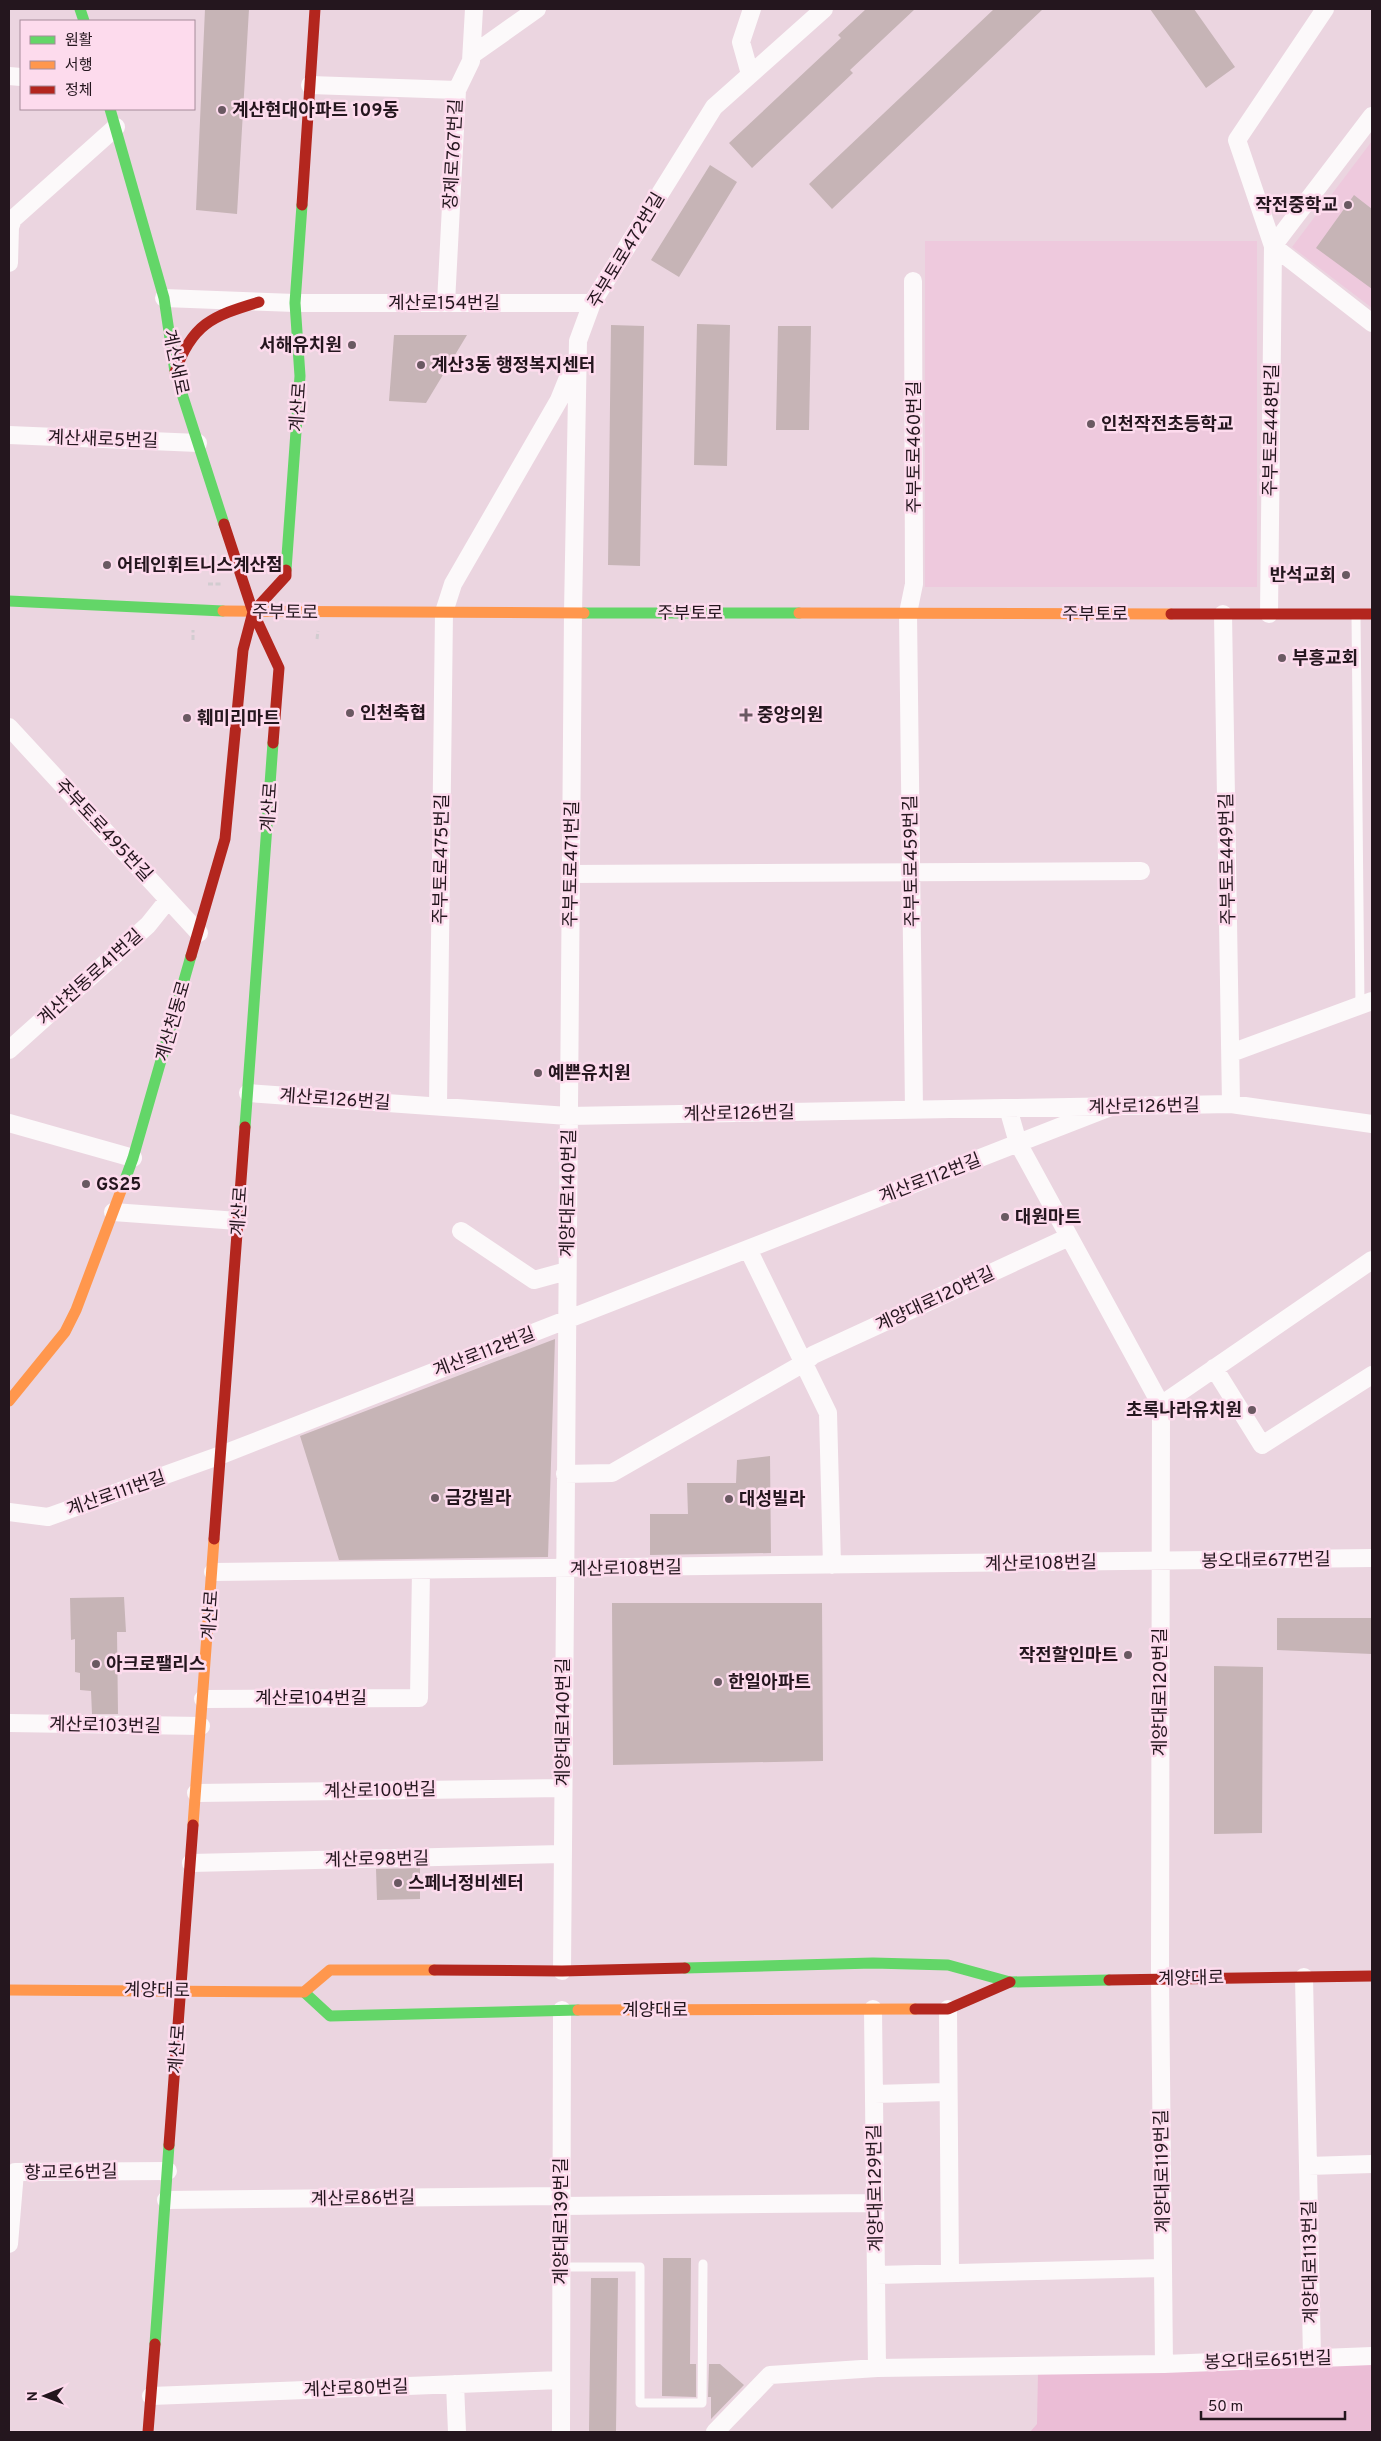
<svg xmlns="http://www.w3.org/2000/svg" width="1381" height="2441" viewBox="0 0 1381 2441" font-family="Overpass,'Noto Sans KR',sans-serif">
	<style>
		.built { fill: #eec9dd }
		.green { fill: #ebbdd6 }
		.building { fill: #c6b4b6 }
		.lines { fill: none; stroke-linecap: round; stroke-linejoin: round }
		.path { stroke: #d2ccd0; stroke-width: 3; stroke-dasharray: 5 2.5; stroke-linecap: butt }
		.lane { stroke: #fcf9fa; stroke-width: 9 }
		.street { stroke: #fcf9fa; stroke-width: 18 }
		.fast { stroke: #63d668; stroke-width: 11 }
		.slow { stroke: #ff974d; stroke-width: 11 }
		.jam { stroke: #b3261e; stroke-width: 11 }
		.poi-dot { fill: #6a5962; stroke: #fddbed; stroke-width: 2 }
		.labels { text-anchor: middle; stroke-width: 5; stroke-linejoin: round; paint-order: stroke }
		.poi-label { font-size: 18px; font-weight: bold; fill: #24161e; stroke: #fddbed; text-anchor: start }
		.street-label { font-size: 18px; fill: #24161e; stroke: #fddbed }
	</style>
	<rect width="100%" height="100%" fill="#ebd5e0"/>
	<!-- built -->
	<path class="built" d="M1372,141v167l-80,-61z
		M925,241h332v346h-332z"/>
	<!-- green -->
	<path class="green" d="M1372,2363v69h-342l7,-8 1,-51z"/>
	<!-- building -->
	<path class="building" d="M205,9h44l-12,205 -41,-4z
		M866,9h49l-65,61 3,3 -101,95 -23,-25 112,-105 -3,-3z
		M994,9h49l-211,200 -23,-25z
		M1150,9h44l41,58 -29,21z
		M710,165l27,17 -58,95 -28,-17z
		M1354,195l18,14v80l-56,-41z
		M697,324l33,1 -3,141 -33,-1z
		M611,325l33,1 -4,240 -32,-1z
		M778,326h33l-2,104h-33z
		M394,335h73l-41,68 -37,-2z
		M555,1339l-7,218 -209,3 -39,-124z
		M770,1456l1,97 -121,2v-41h38l-1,-31h49l1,-23z
		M124,1597l2,35h-9l1,82h-26l-1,-23 -11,-1v-17l-5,-1v-33l-4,1 -1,-42z
		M612,1603h210l1,158 -210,4z
		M1277,1618h95v36l-95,-4z
		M1214,1666l49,1 -1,166 -48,1z
		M420,1868v31l-43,1 -1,-31z
		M663,2258h28l-1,106h6v33l-34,-1z
		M591,2278h27l-2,154h-27z
		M709,2364h11l24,21 -33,34v-22h-3z"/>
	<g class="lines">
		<!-- path -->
		<path class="path" d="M208,584h14
			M317,639l1,-8
			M193,640v-10"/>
		<!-- lane -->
		<path class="lane" d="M1356,614l4,392
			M561,2267h79v136h62l1,-139"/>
		<!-- street -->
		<path class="street" d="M1325,9l-88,131 36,106 99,77
			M472,55l65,-46
			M750,74l-9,-32 11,-33
			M9,76l12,1
			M310,85l147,5
			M9,263l1,-36 3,-8 103,-92
			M913,281l1,303 -6,29 6,497
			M164,298l131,5h297
			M446,303l11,-213 14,-29 3,-52
			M9,435l189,8
			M1223,614l8,490
			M1269,614l4,-368 99,-130
			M9,727l190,206
			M570,874l571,-3
			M9,1050l139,-125 20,-25
			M1231,1053l141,-52
			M248,1093l320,23 663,-12 141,20
			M438,1106l6,-494 9,-28 106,-184 15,-37
			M1008,1108l10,35 143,262 -1,574 4,385
			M9,1123l124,35
			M113,1212l125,9
			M461,1231l73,49 33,-9
			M748,1249l80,164 4,152
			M1214,1368l48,77 110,-70
			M1161,1405l211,-145
			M565,1474l47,-1 192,-110 9,-8 256,-118
			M9,1512l39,5 173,-62 892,-349
			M213,1572l1159,-14
			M203,1699l216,-1 2,-128
			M9,1723l192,3
			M196,1793l367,-5
			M191,1863l371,-9
			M562,1971l11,-1358 5,-272 14,-38 122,-196 110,-98
			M1304,1977l8,381
			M873,2009l4,359
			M948,2009l2,264
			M874,2094l73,-2
			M1308,2166l64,-2
			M166,2200l395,-4
			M561,2206l314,-3
			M9,2244l6,-72 153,-1
			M876,2275l287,-7
			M455,2384l2,48
			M151,2396l410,-16
			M561,2432l1,-422
			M715,2432l55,-57 107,-7 287,-4 208,-8"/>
		<!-- fast -->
		<path class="fast" d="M80,9l4,12
			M110,109l54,189 11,74 49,152
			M286,570l14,-194 -5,-73 7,-98
			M9,601l214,10
			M584,613h215
			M245,1127l28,-384
			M122,1188l11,-30 58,-202
			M685,1968l188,-5 75,2 62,17 99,-2
			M304,1992l26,24 248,-6
			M155,2344l14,-199"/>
		<!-- slow -->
		<path class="slow" d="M223,611l361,2
			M799,613l372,1
			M9,1401l56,-69 11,-22 46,-122
			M193,1825l21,-286
			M9,1990l295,2 26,-22h104
			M578,2010l337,-1"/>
		<!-- jam -->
		<path class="jam" d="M302,205l13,-196
			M175,372c17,-48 37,-56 84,-70
			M224,524l29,88 26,56 -6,75
			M1171,614h201
			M191,956l34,-117 18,-189 10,-38 33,-36v-6
			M214,1539l31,-412
			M434,1970l128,1 123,-3
			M1109,1980l263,-4
			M915,2009h33l62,-27
			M169,2145l24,-320
			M148,2432l7,-88"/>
	</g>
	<!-- markers -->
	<g class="poi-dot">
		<circle cx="222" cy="110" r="5"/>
		<circle cx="1348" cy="205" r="5"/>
		<circle cx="352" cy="345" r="5"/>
		<circle cx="421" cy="365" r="5"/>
		<circle cx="1091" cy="424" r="5"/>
		<circle cx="107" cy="565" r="5"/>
		<circle cx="1346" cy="575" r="5"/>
		<circle cx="1282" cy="658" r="5"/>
		<circle cx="350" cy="713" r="5"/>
		<path d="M743.5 707.5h5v5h5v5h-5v5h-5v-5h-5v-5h5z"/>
		<circle cx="187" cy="718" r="5"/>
		<circle cx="538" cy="1073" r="5"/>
		<circle cx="86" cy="1184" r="5"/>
		<circle cx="1005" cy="1217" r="5"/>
		<circle cx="1252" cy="1410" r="5"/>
		<circle cx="435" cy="1498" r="5"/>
		<circle cx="729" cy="1499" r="5"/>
		<circle cx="1128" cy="1655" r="5"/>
		<circle cx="96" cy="1664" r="5"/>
		<circle cx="718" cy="1682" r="5"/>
		<circle cx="398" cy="1883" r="5"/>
	</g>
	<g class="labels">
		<!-- poi labels -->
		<g class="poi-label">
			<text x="232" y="116">계산현대아파트 109동</text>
			<text x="1338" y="211" text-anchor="end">작전중학교</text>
			<text x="342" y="351" text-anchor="end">서해유치원</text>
			<text x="431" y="371">계산3동 행정복지센터</text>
			<text x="1101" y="430">인천작전초등학교</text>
			<text x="117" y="571">어테인휘트니스계산점</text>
			<text x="1336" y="581" text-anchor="end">반석교회</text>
			<text x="1292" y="664">부흥교회</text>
			<text x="360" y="719">인천축협</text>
			<text x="757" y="721">중앙의원</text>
			<text x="197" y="724">훼미리마트</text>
			<text x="548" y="1079">예쁜유치원</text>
			<text x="96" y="1190">GS25</text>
			<text x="1015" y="1223">대원마트</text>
			<text x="1242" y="1416" text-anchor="end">초록나라유치원</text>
			<text x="445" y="1504">금강빌라</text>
			<text x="739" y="1505">대성빌라</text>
			<text x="1118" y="1661" text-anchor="end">작전할인마트</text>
			<text x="106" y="1670">아크로팰리스</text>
			<text x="728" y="1688">한일아파트</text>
			<text x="408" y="1889">스페너정비센터</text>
		</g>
		<!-- street labels -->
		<g class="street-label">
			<text transform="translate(453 154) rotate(-87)" y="6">장제로767번길</text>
			<text transform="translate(626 250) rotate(-59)" y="6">주부토로472번길</text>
			<text x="444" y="309">계산로154번길</text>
			<text transform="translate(176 362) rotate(78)" y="6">계산새로</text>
			<text transform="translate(298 407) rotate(-86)" y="6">계산로</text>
			<text transform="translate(1271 430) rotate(-89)" y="6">주부토로448번길</text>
			<text transform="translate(103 439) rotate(2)" y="6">계산새로5번길</text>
			<text transform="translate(914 447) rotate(-90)" y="6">주부토로460번길</text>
			<text transform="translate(285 612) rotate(1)" y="6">주부토로</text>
			<text x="690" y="619">주부토로</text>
			<text x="1095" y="620">주부토로</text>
			<text transform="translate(269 807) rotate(-86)" y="6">계산로</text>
			<text transform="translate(104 830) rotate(47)" y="6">주부토로495번길</text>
			<text transform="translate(441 859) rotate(-89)" y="6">주부토로475번길</text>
			<text transform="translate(1227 859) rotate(-91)" y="6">주부토로449번길</text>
			<text transform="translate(911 861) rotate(-91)" y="6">주부토로459번길</text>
			<text transform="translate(571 864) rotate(-89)" y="6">주부토로471번길</text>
			<text transform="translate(90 977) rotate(-42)" y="6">계산천동로41번길</text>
			<text transform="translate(173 1021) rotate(-74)" y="6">계산천동로</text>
			<text transform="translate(335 1099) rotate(4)" y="6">계산로126번길</text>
			<text transform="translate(1144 1106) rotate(-1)" y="6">계산로126번길</text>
			<text transform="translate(739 1113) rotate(-1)" y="6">계산로126번길</text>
			<text transform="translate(930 1178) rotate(-21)" y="6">계산로112번길</text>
			<text transform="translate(568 1193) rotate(-89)" y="6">계양대로140번길</text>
			<text transform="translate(239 1211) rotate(-86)" y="6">계산로</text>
			<text transform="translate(935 1299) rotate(-25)" y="6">계양대로120번길</text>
			<text transform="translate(484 1352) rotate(-21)" y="6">계산로112번길</text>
			<text transform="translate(116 1493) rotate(-19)" y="6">계산로111번길</text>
			<text transform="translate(1266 1560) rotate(-1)" y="6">봉오대로677번길</text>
			<text transform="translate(1041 1563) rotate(-1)" y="6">계산로108번길</text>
			<text transform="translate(626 1568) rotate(-1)" y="6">계산로108번길</text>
			<text transform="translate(210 1615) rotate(-86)" y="6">계산로</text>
			<text transform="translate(1160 1692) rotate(-90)" y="6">계양대로120번길</text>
			<text x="311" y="1704">계산로104번길</text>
			<text transform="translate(563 1722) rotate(-90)" y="6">계양대로140번길</text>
			<text transform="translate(105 1725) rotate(1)" y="6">계산로103번길</text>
			<text transform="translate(380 1790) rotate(-1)" y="6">계산로100번길</text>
			<text transform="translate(377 1859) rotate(-1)" y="6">계산로98번길</text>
			<text transform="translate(1191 1978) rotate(-1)" y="6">계양대로</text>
			<text transform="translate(157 1990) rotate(1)" y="6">계양대로</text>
			<text x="655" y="2016">계양대로</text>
			<text transform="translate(177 2049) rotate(-86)" y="6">계산로</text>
			<text transform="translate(1162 2171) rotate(-91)" y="6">계양대로119번길</text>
			<text transform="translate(71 2172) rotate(-1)" y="6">향교로6번길</text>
			<text transform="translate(875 2188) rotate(-91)" y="6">계양대로129번길</text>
			<text transform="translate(363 2198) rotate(-1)" y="6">계산로86번길</text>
			<text transform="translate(561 2221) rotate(-90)" y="6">계양대로139번길</text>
			<text transform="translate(1310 2262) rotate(-91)" y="6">계양대로113번길</text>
			<text transform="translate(1268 2360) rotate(-2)" y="6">봉오대로651번길</text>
			<text transform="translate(356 2388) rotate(-2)" y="6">계산로80번길</text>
		</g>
	</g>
	<!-- border -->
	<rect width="1381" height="2441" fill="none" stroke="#24161e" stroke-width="20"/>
	<!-- legend -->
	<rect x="20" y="20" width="175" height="90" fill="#fddbed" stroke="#a68c9a"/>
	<rect x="30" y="36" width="25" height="8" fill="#63d668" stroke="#a68c9a"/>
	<text x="65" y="45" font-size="15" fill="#24161e">원활</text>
	<rect x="30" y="61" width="25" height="8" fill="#ff974d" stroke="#a68c9a"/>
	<text x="65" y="70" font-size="15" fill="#24161e">서행</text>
	<rect x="30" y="86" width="25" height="8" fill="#b3261e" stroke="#a68c9a"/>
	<text x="65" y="95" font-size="15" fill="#24161e">정체</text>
	<!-- north arrow -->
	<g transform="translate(45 2396) rotate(269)" stroke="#fddbed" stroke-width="4" paint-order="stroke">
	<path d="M0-4L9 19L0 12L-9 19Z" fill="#24161e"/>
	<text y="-8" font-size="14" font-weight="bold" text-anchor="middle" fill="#24161e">N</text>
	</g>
	<!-- scale -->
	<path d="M1201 2411v8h144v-8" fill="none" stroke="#24161e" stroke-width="2.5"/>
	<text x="1208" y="2411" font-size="15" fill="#24161e" stroke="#fddbed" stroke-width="4" paint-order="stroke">50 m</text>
</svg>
